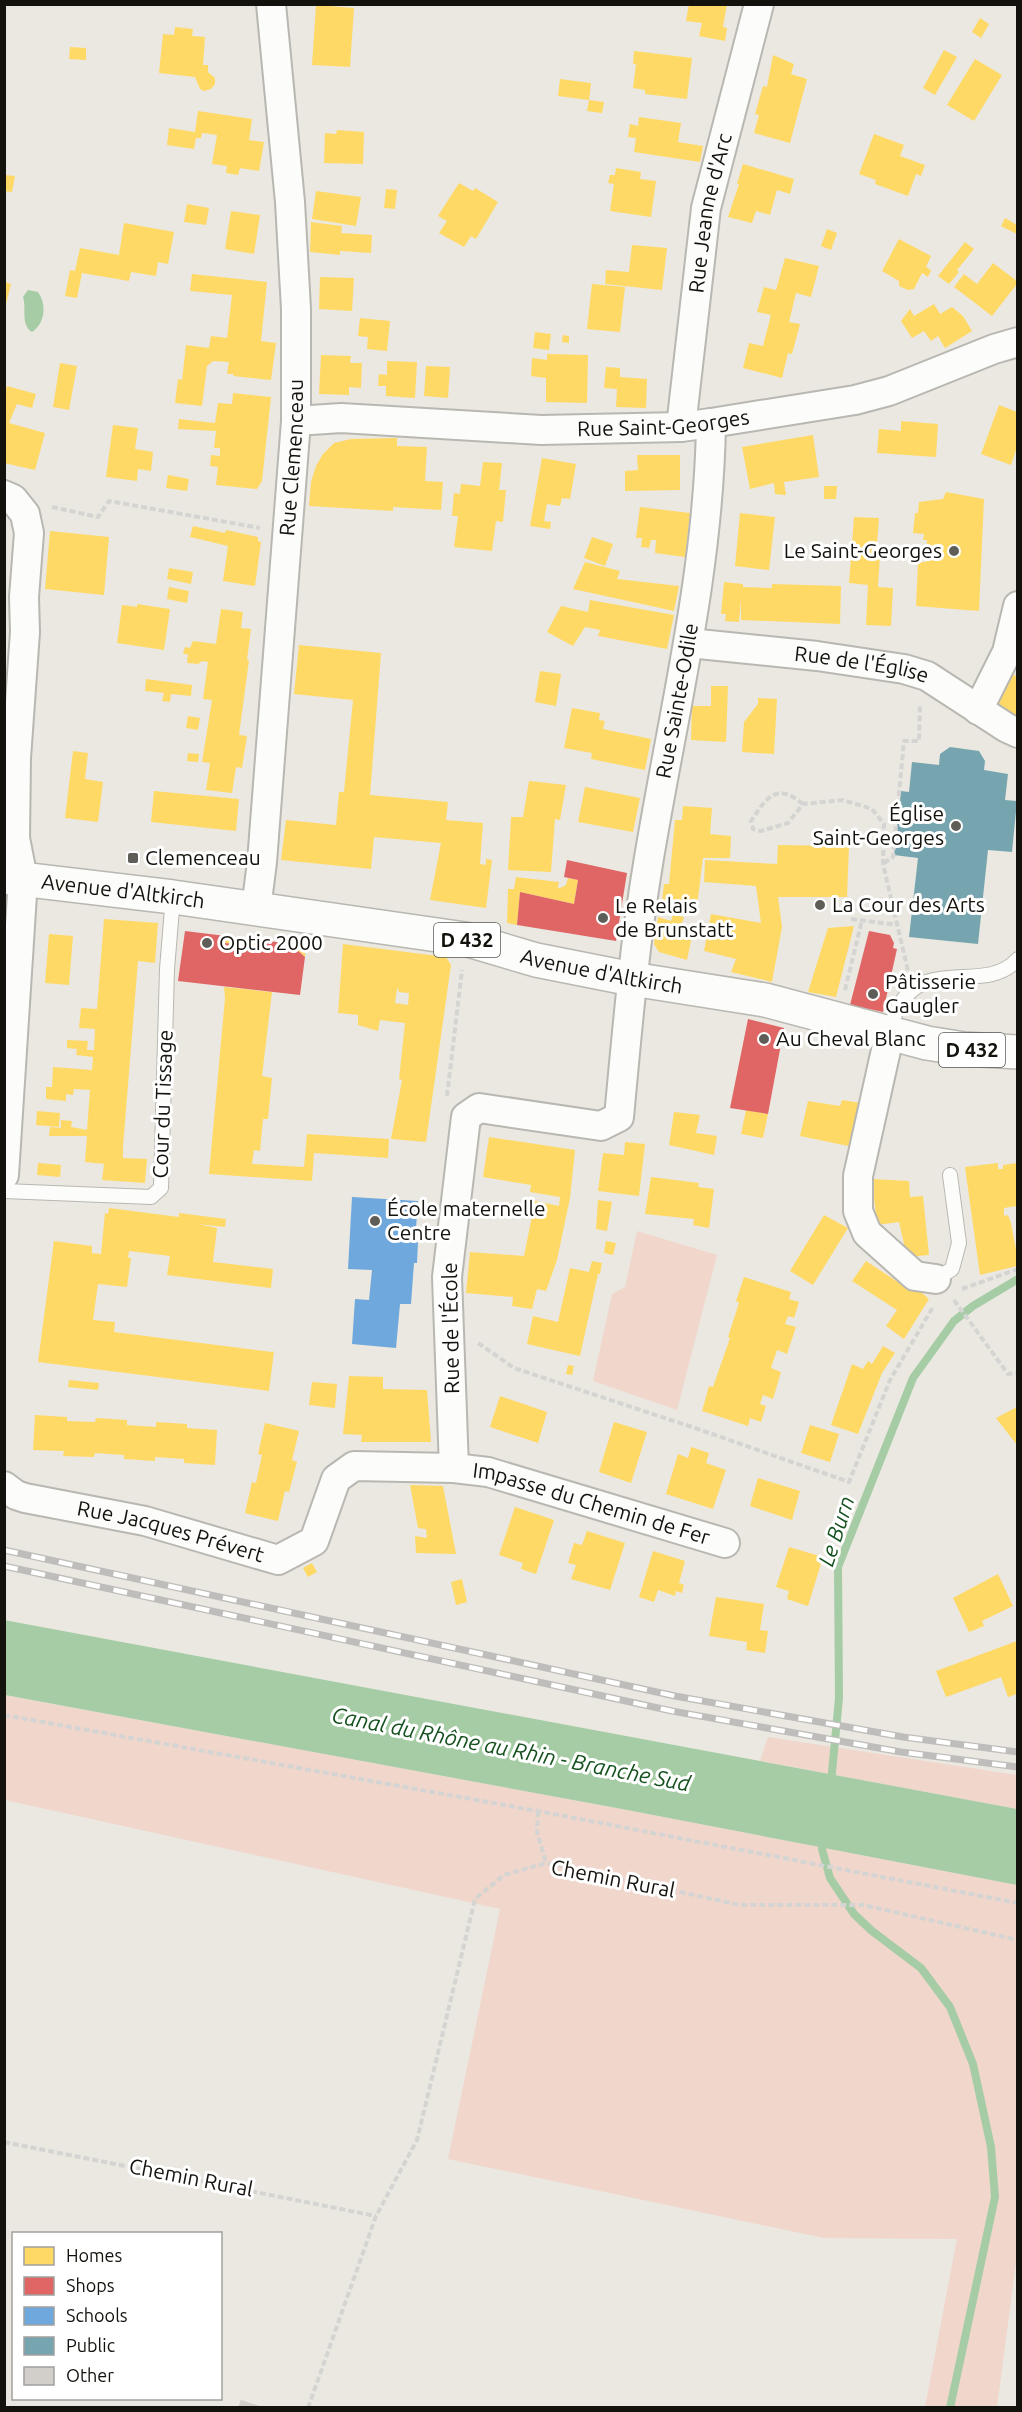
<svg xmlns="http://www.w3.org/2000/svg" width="1022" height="2412" viewBox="0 0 1022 2412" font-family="Ubuntu,sans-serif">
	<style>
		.green { fill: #f1d6cc }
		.water { fill: #a5cca4 }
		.homes { fill: #ffd966; fill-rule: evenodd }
		.shops { fill: #e06666 }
		.schools { fill: #6fa8dc }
		.public { fill: #76a5af }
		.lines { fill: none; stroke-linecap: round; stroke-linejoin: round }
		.stream { stroke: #a5cca4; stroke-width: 8 }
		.building { fill: #d2cec9 }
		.lane-casing { stroke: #b8b7b1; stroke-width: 16 }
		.street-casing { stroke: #b8b7b1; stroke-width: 32 }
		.primary-casing { stroke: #b8b7b1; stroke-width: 36 }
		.path { stroke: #d4d4d2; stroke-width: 4; stroke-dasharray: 6 3; stroke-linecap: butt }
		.lane { stroke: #fcfcfa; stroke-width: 14 }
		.street { stroke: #fcfcfa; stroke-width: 28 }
		.primary { stroke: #fcfcfa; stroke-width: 33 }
		.rail-casing { stroke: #bebdbb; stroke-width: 7 }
		.rail { stroke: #fff; stroke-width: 4.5; stroke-dasharray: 14; stroke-linecap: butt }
		.poi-dot { fill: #5f5d57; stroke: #fff; stroke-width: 2 }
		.labels { text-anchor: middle; stroke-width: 6; stroke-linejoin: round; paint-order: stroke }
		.shield { fill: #fff; stroke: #5a5956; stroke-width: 1.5 }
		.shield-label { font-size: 20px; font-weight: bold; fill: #14120d }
		.street-label { font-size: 21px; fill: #14120d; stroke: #fff }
		.poi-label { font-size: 21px; fill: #14120d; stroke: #fff; text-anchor: start }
		.water-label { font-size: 22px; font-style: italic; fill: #15511f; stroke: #fff }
	</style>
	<rect width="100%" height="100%" fill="#eae8e0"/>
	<!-- green -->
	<path class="green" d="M637,1231l80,24 -40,155 -84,-29 19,-87 13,-7z
		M4,1695l618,114 395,76 1,363 -21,159h-72l32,-168 -133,-1 -376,-79 52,-250 -495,-109z
		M768,1737l249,38v34l-257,-48z"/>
	<!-- water -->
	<path class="water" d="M28,290l10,2c9,12 7,32 -6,40 -12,-8 -5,-23 -9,-35z
		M4,1620l1013,189v76l-395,-76 -617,-114z"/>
	<!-- homes -->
	<path class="homes" d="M689,4h38l-4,23 4,1 -2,13 -26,-5 3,-13 -16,-2z
		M316,5l38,3 -4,59 -38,-2z
		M980,18l9,6 -8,14 -9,-6z
		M175,27l18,2 -1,7 13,1 -2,28h5v7l7,6v6l-4,5 -7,2 -4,-2 -5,-12 -36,-4 4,-39 11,1z
		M70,47l16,1v12l-17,-1z
		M944,50l13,7 -22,38 -12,-7z
		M634,51l58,7 -5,41 -42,-5v-4l-12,-2 3,-24h-3z
		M773,55l21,9 -3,10 16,5 -17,64 -36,-10 5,-18 -4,-1 8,-28 4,1z
		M975,59l27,16 -28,46 -27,-16z
		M560,79l31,4 -2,17 15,2 -2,11 -15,-2 2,-11 -31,-4z
		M198,111l54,8 -3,21 15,2 -5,29 -19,-3 -2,7 -12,-2 1,-7 -15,-2 5,-29 -15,-2 -1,5h-5l-2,11 -27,-4 2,-17 26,4z
		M639,117l42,6 -3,19 25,4 -3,16 -66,-10 2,-14 -8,-1 2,-13 8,2z
		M337,130l27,2 -1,32 -39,-1 1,-30 11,1z
		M874,134l30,11 -4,11 25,9 -4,11 -5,-2 -8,22 -33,-12 1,-4 -17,-6z
		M743,164l51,15 -4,15 -13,-4 -7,25 -14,-4 -4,12 -24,-6 11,-33h-2z
		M616,168l25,4 -1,7 16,2 -5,36 -41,-6 4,-27 -6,-1 2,-8h5z
		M4,175l11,1 -3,16 -8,-1z
		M459,183l14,8 2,-3 23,14 -22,37 -5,-3 -7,11 -25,-14 8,-12 -9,-5z
		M386,189l11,1 -2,19 -11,-1z
		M316,191l45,6 -5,29 -44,-7z
		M187,204l22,4 -3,17 -22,-3z
		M231,211l29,4 -6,39 -29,-5z
		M1005,218l12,7v9l-16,-8z
		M311,222l31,4 -1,7 31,2 -1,18 -31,-2v4l-30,-3z
		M124,223l50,9 -6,32 -10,-2 -2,14 -25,-4 -2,9 -47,-8 -5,25 -12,-2 5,-26 5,1 5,-23 39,7z
		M827,229l10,4 -6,17 -10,-4z
		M899,239l32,17 -5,11 5,3 -3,7 -6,-4 -8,16 -6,1 -9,-4v-5l-17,-10z
		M965,242l9,7 -17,21 2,2 -10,12 -11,-8z
		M632,245l35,3 -5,42 -57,-6 1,-14 23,2z
		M785,258l34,8 -8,31 -15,-4 -7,29 11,2 -8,30 -4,-1 -6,25 -39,-10 6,-25 14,3 8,-31 -14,-3 7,-25 12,3z
		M993,263l24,18v3l-25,32 -38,-29 10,-13 13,10z
		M192,274l75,8 -6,59 15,2 -5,37 -38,-4 1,-2h-7l2,-12 -16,-1 -6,5 -5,40 -27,-3 3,-24 4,1 4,-35 23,3 2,-12 16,2 5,-43 -42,-4z
		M320,277l34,1 -2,33 -33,-2z
		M5,282l6,2 -6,24z
		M592,284l33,3 -5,45 -33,-3z
		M934,304l6,10 12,-7 11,9 9,15 -27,17 -7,-12 -7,5 -7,-10 -12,7 -11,-17 9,-12 4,7z
		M360,318l30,3 -3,30 -20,-2 1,-12 -10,-1z
		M535,332l16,2 -2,16 -16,-2z
		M563,335l6,1v7l-7,-1z
		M547,354l41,1 -1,48 -41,-1v-24l-15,-2 1,-18 15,2z
		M321,355l30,1 -1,7h12l-1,25 -12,-1v8l-30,-1z
		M387,361l30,1 -2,36 -29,-2v-10h-8l1,-12 8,1z
		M60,363l17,3 -8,44 -16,-3z
		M426,366l24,1 -2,31 -24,-2z
		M606,367l14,1v9l27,2 -1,29 -30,-1 1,-18 -13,-1z
		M7,386l29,8 -4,14 -15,-4 -8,19 36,10 -10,37 -31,-7v-66z
		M233,393l38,4 -9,84 -5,8 -41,-4 2,-18 -8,-1 1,-11 9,1v-8h-6l2,-17 -38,-2 1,-10 36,4 3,-20 14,1z
		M999,405l18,7v35l-6,18 -30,-11z
		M901,421l37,3 -2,33 -59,-4 2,-24 22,2z
		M113,425l25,3 -3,21 18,3 -2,19 -13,-2 -1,12 -31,-4z
		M813,435l6,42 -35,5 2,13 -11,-1 -1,-11 -24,6 -8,-42z
		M397,438v8l30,1 -2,34 18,1 -2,28 -48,-3v4l-84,-5 2,-24 5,-16 7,-12 11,-11 17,-4z
		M637,455h43v35l-55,1v-20l13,-1z
		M542,458l34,6 -6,35 -8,-1 -2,8 -13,-2 -3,17 7,1 -1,7 -20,-3z
		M483,462l19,1 -3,27h7l-3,32 -7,-1 -4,30 -38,-4 4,-31h-6l2,-23 6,1 1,-10 19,2z
		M168,475l21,4 -2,12 -21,-3z
		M824,486h13l-1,13h-12z
		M946,492l38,7 -5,112 -63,-5 2,-44h8l1,-22h-4l1,-6 -11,-1 2,-20h3l1,-11 24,-3z
		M640,507l50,6 -5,44 -30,-4 1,-13h-5l-2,8 -8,-1 1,-9h-6z
		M740,513l35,4 -6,53 -34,-4z
		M854,517l25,1 -3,39h4l-2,28v2l15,1 -2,38 -25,-1 2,-40 -19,-2z
		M193,526l32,7 1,-3 32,7v4l3,1 -6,44 -32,-5 5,-35 -38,-9z
		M50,531l59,6 -5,58 -59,-6z
		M592,537l21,7 -8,22 -21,-8z
		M585,562l35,9 -3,8 62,7 -5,25 -101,-22z
		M169,568l24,4 -2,12 -24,-5z
		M724,582l19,2v3l29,1v-4l69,2 -1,38 -99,-4v-21l-2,23 -14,-1 1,-7h-5z
		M169,587l20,4 -2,12 -20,-4z
		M590,600l84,15 -7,34 -69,-13 2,-6 -15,-3 -12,19 -26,-14 14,-26 27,6z
		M137,604l33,5 -6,41 -47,-7 5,-38 15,2z
		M221,609l22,3 -2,16 10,1 -4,31h2l-10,75 8,1 -5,32 -6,-1 -4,26 -26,-3 4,-27 -8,-1 10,-62 -9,-1 5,-37 -6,-1 -4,3 -11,-1 1,-9h-5l2,-7 5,1 3,-7 23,3z
		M299,645l82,8 -11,142 78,7 -2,18 37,3 -3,41 6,1v-6l6,1 -6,48 -56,-8 11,-57 -67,-6 -3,32 -90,-9 5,-40 50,5 3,-33h5l9,-92 -59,-6z
		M540,671l21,3 -5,32 -21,-4z
		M1008,671l9,6v41l-23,-15z
		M146,679l46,6 -1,11 -20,-2 -1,8 -8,-1 2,-8 -19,-2z
		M711,686h17l-2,56 -35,-2 1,-34h19z
		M758,698l19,1 -3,55 -32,-2 2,-30 14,-18z
		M572,708l28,5 -1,7 6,1 -2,8 48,10 -6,31 -54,-11 1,-6 -28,-5z
		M188,716l12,2 -2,12 -12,-2z
		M73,751l15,2 -3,26 18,3 -5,40 -33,-4z
		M188,753l11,1 -1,8 -11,-1z
		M529,781l37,4 -6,35 -5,-1 -4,53 -43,-2 3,-53h12z
		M585,787l55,11 -7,34 -55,-10z
		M154,791l85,8 -3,32 -85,-9z
		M683,806l29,2 -2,26 21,2 -1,22h-27l-7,56 -35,-5 3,-25h5l6,-64h7z
		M778,845l71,1 -2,51h-69l4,30 -10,55 -41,-10 5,-13 -32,-8 7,-37 50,9 -5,-37 -52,-4 1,-22 72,4z
		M516,877l43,5 -1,6h2l6,-3 2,-7 10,2 -4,24 -54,-12 -3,33 -10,-2 1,-34h6z
		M673,915l11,2 -2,6 12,4 -7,33 -28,-8 -5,-8 4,-27 13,4z
		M104,919l54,4 -3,40 -17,-2 -15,186v11l24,1 -2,24 -43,-3 2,-16 -19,-2 2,-26h-38l1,-9 11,1v-8l11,1 -1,6 16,3 3,-40 -16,-1 -1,6 -7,-1v7l-20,-2v-12h6l1,-20 39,3 1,-13 -17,-2 1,-6 -10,-1v-8l21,1 -1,9h7l1,-21 -16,-1 2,-20 16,1z
		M854,926l-18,71 -28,-5 20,-64z
		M49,934l24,2 -4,49 -24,-2z
		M226,936l37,4 -1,8 -37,-5z
		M343,944l103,13 5,8 -25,177 -35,-3 11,-59 -3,-1 6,-56 -25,-3 -2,11 -20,-6v-10l-20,-2zM397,989h2l-1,3 11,1 -1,12 -13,-2z
		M296,945l10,1 -1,11 -9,-8z
		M224,987l48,5 -10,84 10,2 -4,41h-5l-3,32 -6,-1 -2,14 52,3 3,-33 82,5 -1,19 -74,-5 -2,28 -103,-7 16,-176z
		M842,1100l19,3 -8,44 -53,-11 8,-35 32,5z
		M746,1110l22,4 -5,24 -22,-4z
		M37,1111l23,2 -1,14 -23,-2z
		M674,1112l26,3 -4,18 21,3 -3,19 -45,-10z
		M489,1137l86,13 -5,48 -13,62 -11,31 -9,-2 -5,20 -20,-3 1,-9 -47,-4 4,-41 54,4 11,-55 24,5 1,-9 -30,-5 1,-7 -48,-8z
		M625,1142l20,2 -6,52 -41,-5 5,-38 21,2z
		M38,1163l23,2 -1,12 -23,-2z
		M998,1163v6h5v-4l14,-2v43l-13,2v8l4,-1 3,8 6,32v11l-37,9 -15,-108z
		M651,1177l48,6 -1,4 16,2 -5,39 -16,-3 1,-6 -49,-5z
		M872,1179l37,2 1,16 13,-1 6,59 -22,2 -8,-35 -22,3z
		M598,1200l14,2 -5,29 -11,-2z
		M109,1208l70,9v-4l47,6 -1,8 -28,-3 20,4 -4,34 60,7 -2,19 -104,-13 3,-19 -41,-5 -1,7h3l-4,29 -29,-3 -5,36 22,2 -1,10 158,20 2,-1 -5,40 -231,-29 16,-121 38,5v7l9,1 4,-41 3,1z
		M824,1215l24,13 -35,57 -23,-14z
		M606,1241l10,2 -3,12 -9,-2z
		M592,1261l10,2 -2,11h-2l-18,82 -53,-12 6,-28 25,6 12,-54 19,4z
		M866,1261l44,29 3,-5 16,14 -25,40 -18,-13 11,-16 -45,-29z
		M744,1277l47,15 -2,7 10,3 -5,16 -6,-2 -3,8 11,3 -9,27 -10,-4 -6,18 10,4 -8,27 -10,-4 -3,9 6,2 -5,16 -11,-4 -2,8 -46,-15 7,-25 4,1 17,-49 -2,-1 11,-34 -3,-2z
		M883,1346l12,7 -13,20 -24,61 -27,-9 21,-61 11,5 5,-8 4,3z
		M568,1365l6,1 -2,9 -6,-1z
		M349,1376l34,1v12l44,1 4,52h-70l1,-7 -19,-1z
		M69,1380l30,3 -1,7 -30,-3z
		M312,1382l25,2 -2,24 -26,-3z
		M500,1396l47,16 -9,31 -48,-16z
		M1017,1407v38l-21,-27z
		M35,1415l32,2v4l28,1 1,-4 31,2v5l29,2v-5l31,2v4l30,2 -2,35 -31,-2v-4l-29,-2v4l-31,-2v-4l-29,-2 -1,4 -31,-1 1,-5 -31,-1z
		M614,1422l33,10 -16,51 -32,-11z
		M265,1423l34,8 -7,29 5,2 -8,30 -4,-1 -7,30 -33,-8 7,-31 4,1 6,-28 -4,-1z
		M810,1425l29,9 -9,28 -29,-9z
		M691,1447l18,6 -3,10 20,7 -13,39 -47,-15 12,-40 10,4z
		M758,1478l42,13 -8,29 -42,-14z
		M410,1485l33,1 13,68 -40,-1 -1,-17 12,2 -1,-9 -8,-1z
		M515,1507l39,13 -18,54 -15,-5 2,-6 -24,-8z
		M587,1531l38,12 -15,47 -39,-11 5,-14 -8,-2 6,-20 8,2z
		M789,1547l34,10 -15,49 -21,-7 2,-8 -13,-4z
		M653,1551l32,10 -6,22 5,2 -2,8 -6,-2 -1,5 -17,-6 -4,12 -15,-5z
		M312,1563l5,9 -9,5 -5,-9z
		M998,1574l15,32 -31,15 2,5 -15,6 -16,-34z
		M462,1579l5,23 -11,3 -5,-23z
		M716,1597l48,7 -4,26 8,1 -3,22 -19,-3 1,-8 -38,-6z
		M1017,1641v53l-9,3 -7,-20 -55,20 -10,-26z"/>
	<!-- shops -->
	<path class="shops" d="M567,860l60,13 -11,68 -99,-16 3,-33 54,12 4,-24 -14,-3z
		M185,931l41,5 -1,7 37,5 1,-8 33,5v4l9,8 -5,38 -122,-14z
		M869,931l21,4 4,8 -1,5 4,1 -14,63 -33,-7z
		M748,1019l36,9 -16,86 -38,-6z"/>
	<!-- schools -->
	<path class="schools" d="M352,1197l66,4 -3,41h3l-1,21h-3l-3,41h-11l-4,44 -44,-4 3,-45 14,1 3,-30 -24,-1z"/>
	<!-- public -->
	<path class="public" d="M950,747l29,4 6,10 -1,9 24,4 -3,26 12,1 -5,51 -24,-2 -10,94 -69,-7 9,-79 -24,-3 7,-64 8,1 3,-30 27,3 1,-11z"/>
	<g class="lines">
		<!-- stream -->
		<path class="stream" d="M831,1783l8,-85 -1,-131 75,-189 41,-57 19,-15 45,-27
			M824,1838l-2,11 8,29 24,36 18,17 49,37 29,39 23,57 18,83 4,50 -45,211"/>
	</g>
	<!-- building -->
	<path class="building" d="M241,2400l22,7v1h-25z"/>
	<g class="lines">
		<!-- lane casing -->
		<g class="lane-casing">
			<path id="lane" d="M890,1032c2,-8 4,-18 9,-26 28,-50 87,-11 119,-47
				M4,1191l147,6 10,-9 6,-219 6,-72
				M936,1279l16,-10 7,-26 -9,-68"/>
		</g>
		<!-- street casing -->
		<g class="street-casing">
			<g id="street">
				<path id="s1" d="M296,421l45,-3 200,12 140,-3 30,-4 144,-23 34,-9 105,-42 24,-7"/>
				<path id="s2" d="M681,427l25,-219 53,-204"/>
				<path d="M4,495l9,4 12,15 4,19 -5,64 1,35 -9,126 -1,80 8,41 -19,296"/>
				<path id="s3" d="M689,643l128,13 87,13 23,7 80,52 11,5"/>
				<path d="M978,710l29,-58 11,-46"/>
				<path id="s4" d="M256,909l6,-47 34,-441v-112l-6,-107 -19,-198"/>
				<path d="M890,1032l-32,144v35l9,22 48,43 21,3"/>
				<path id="s5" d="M454,1468l-7,-191 19,-160 13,-9 122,18 18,-9c8,-85 15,-169 29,-253 24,-147 61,-291 63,-441"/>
				<path id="s6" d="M4,1486l12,9 9,3 120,23 133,39 36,-19 22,-62 18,-13 100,2 34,4 237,71"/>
			</g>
		</g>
		<!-- primary casing -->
		<g class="primary-casing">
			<g id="primary">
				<path id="s7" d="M4,877l169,20 292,42 71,21 96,19 133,21 162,43 37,6 54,3"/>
			</g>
		</g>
		<!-- path -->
		<path class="path" d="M52,507l46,10 11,-16 151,27
			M803,804c-27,-22 -36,-7 -52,17l2,8 8,2 27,-8 15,-19 40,-4 29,9 12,15 -1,40 25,107
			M884,863l9,-6 11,-116h15l1,-36
			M851,919l47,6
			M845,990l17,-70
			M447,1096l15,-126
			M962,1289l56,-20
			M954,1300l54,74 10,-1
			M478,1343l36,25 184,61 151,53 41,-102 43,-73
			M4,1715l534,96 480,92
			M538,1811l-1,21 9,31
			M4,2142l372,74
			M308,2408l68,-192 41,-76 58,-241 29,-24 42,-12 194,42h123l155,35"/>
		<!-- lane -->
		<use href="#lane" class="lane"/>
		<!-- street -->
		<use href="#street" class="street"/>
		<!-- primary -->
		<use href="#primary" class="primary"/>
		<!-- rail casing -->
		<g class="rail-casing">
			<path id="rail" d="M4,1550l671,146 228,41 115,15
				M4,1566l668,145 229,41 117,15"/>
		</g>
		<!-- rail -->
		<use href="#rail" class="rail"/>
	</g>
	<!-- markers -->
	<g class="poi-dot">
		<circle cx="954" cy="551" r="6"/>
		<circle cx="956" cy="826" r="6"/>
		<rect x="127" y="852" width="12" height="12" rx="3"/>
		<circle cx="820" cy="905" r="6"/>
		<circle cx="603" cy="918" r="6"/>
		<circle cx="207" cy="943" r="6"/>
		<circle cx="873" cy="994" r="6"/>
		<circle cx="764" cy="1039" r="6"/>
		<circle cx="375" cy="1221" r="6"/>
	</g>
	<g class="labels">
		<!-- shield labels -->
		<g class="shield">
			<rect x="434" y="923" width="66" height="34" rx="4.5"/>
			<rect x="939" y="1033" width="66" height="34" rx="4.5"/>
		</g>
		<g class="shield-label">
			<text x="467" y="947">D 432</text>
			<text x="972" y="1057">D 432</text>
		</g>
		<!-- street labels -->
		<g class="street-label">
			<text dy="7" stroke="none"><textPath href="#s2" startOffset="216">Rue Jeanne d'Arc</textPath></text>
			<text dy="7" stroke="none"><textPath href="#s1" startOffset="368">Rue Saint-Georges</textPath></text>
			<text dy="7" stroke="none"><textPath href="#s4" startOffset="453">Rue Clemenceau</textPath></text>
			<text dy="7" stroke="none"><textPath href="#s3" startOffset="174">Rue de l'Église</textPath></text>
			<text dy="7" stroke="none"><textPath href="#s5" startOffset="932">Rue Sainte-Odile</textPath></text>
			<text dy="7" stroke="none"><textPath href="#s7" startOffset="120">Avenue d'Altkirch</textPath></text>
			<text dy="7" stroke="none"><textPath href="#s7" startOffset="606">Avenue d'Altkirch</textPath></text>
			<text transform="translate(163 1104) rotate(-88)" y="7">Cour du Tissage</text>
			<text transform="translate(451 1328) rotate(-91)" y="7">Rue de l'École</text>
			<text dy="7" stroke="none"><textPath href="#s6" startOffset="656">Impasse du Chemin de Fer</textPath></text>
			<text dy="7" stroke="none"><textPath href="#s6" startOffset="174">Rue Jacques Prévert</textPath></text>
			<text transform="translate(613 1879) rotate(11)" y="7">Chemin Rural</text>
			<text transform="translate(191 2178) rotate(11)" y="7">Chemin Rural</text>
		</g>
		<!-- poi labels -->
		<g class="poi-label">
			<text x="942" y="558" text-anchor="end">Le Saint-Georges</text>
			<text x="944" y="821" text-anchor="end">Église<tspan x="944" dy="24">Saint-Georges</tspan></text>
			<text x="145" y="865">Clemenceau</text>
			<text x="832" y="912">La Cour des Arts</text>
			<text x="615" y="913">Le Relais<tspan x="615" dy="24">de Brunstatt</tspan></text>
			<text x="219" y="950">Optic 2000</text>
			<text x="885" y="989">Pâtisserie<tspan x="885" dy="24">Gaugler</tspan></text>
			<text x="776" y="1046">Au Cheval Blanc</text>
			<text x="387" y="1216">École maternelle<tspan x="387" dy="24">Centre</tspan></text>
		</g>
		<!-- water labels -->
		<g class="water-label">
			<text transform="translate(836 1531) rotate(-72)" y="8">Le Burn</text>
			<text transform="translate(511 1749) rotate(11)" y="8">Canal du Rhône au Rhin - Branche Sud</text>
		</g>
	</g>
	<!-- border -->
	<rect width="1022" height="2412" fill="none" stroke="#14120d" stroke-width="12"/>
	<!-- legend -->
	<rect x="12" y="2232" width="210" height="168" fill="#ffffff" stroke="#a1a09e" stroke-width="1.5"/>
	<rect x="24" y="2247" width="30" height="18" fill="#ffd966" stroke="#a1a09e" stroke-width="1.5"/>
	<text x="66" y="2262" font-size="18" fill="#14120d">Homes</text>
	<rect x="24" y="2277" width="30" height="18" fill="#e06666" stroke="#a1a09e" stroke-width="1.5"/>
	<text x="66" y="2292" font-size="18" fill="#14120d">Shops</text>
	<rect x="24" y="2307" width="30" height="18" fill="#6fa8dc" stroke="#a1a09e" stroke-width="1.5"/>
	<text x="66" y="2322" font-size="18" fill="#14120d">Schools</text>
	<rect x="24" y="2337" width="30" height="18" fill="#76a5af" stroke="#a1a09e" stroke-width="1.5"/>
	<text x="66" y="2352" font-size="18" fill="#14120d">Public</text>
	<rect x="24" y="2367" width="30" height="18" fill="#d2cec9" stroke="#a1a09e" stroke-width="1.5"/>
	<text x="66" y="2382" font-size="18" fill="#14120d">Other</text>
</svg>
